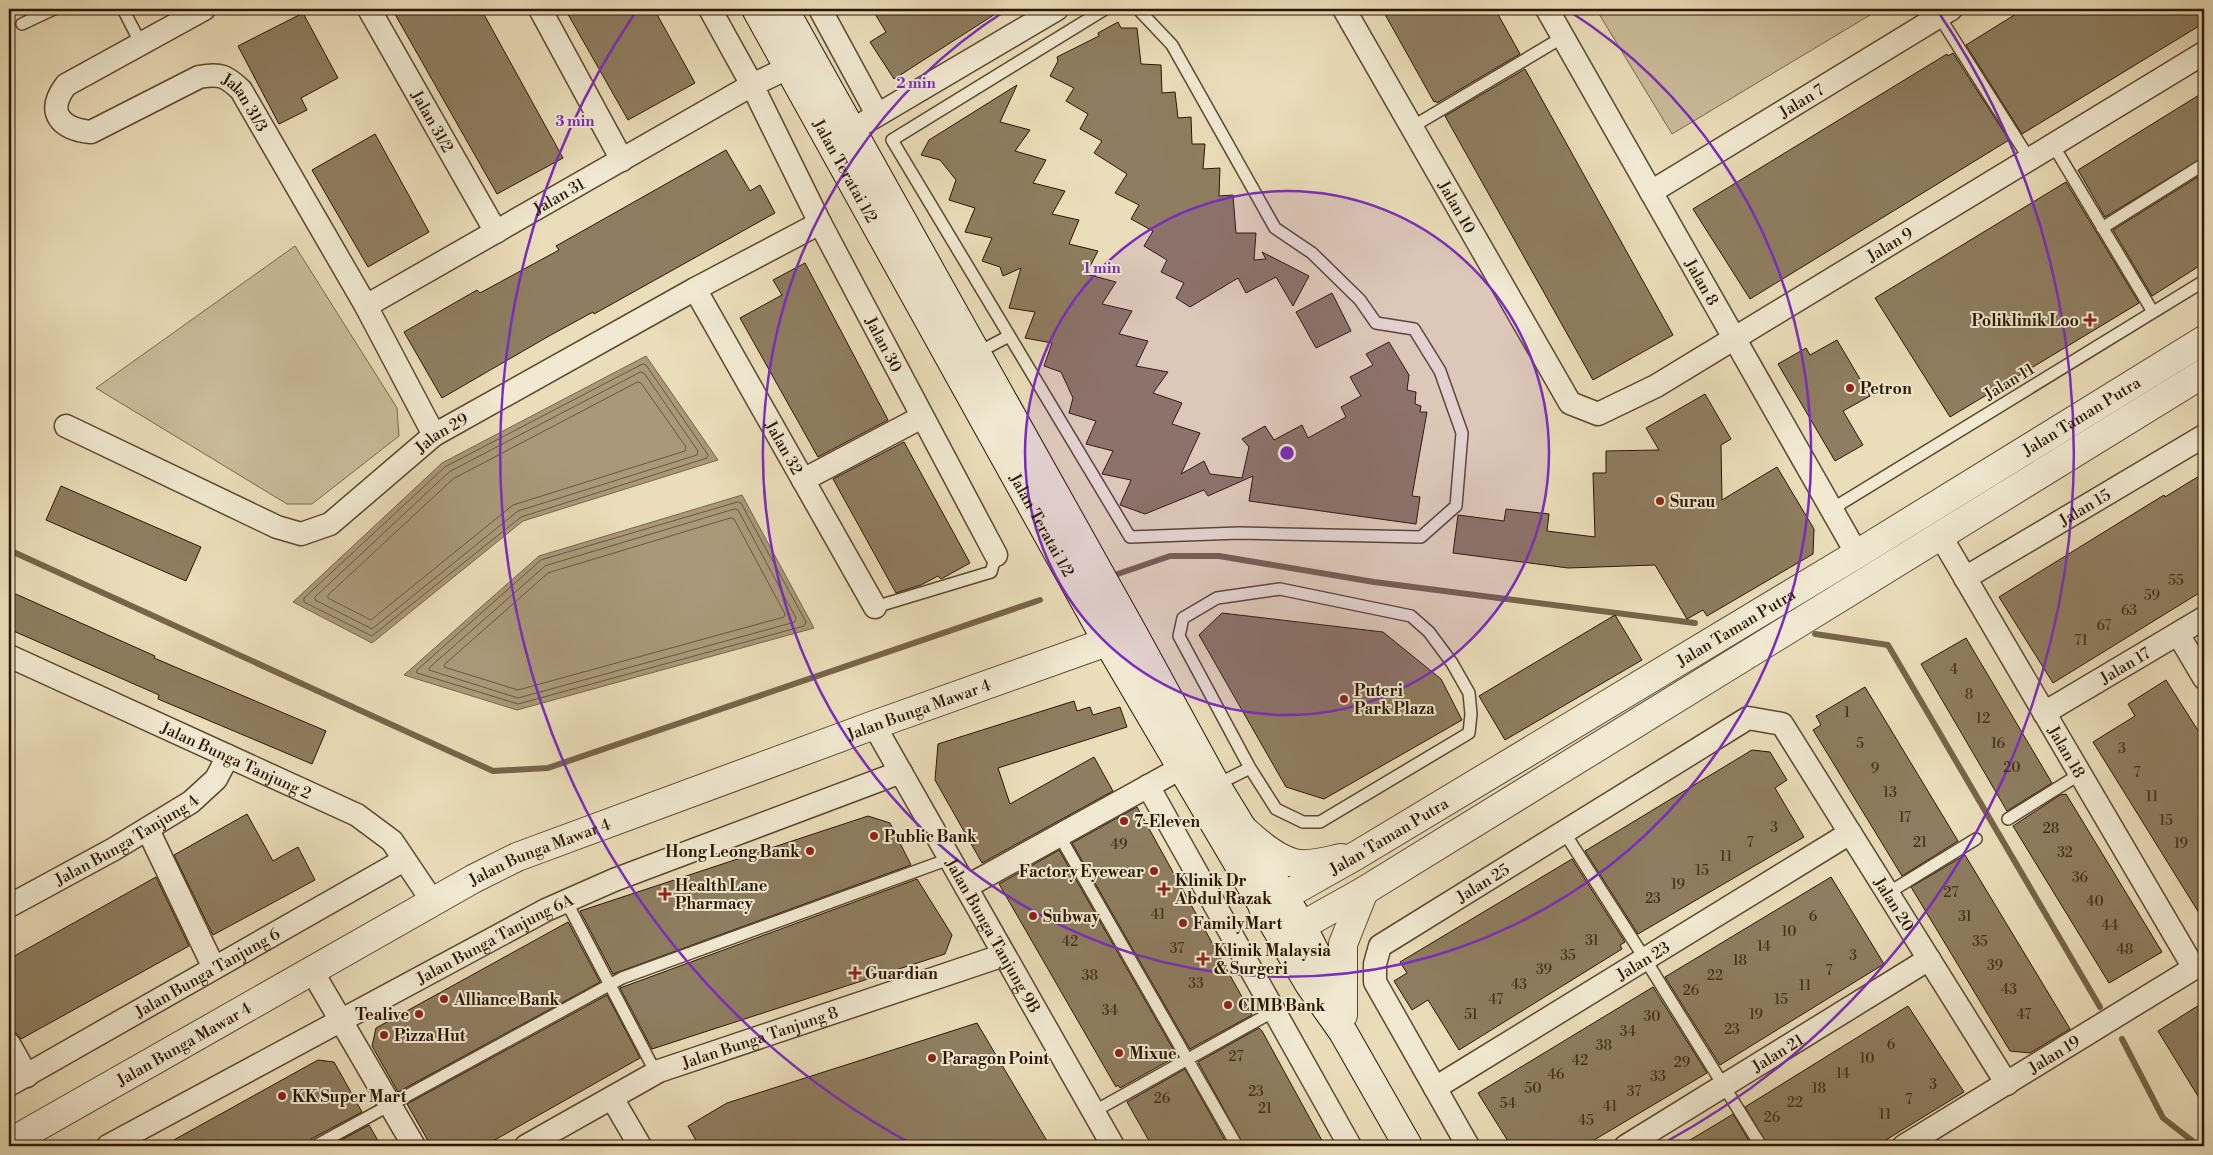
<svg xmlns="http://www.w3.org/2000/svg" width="2213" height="1155" viewBox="0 0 2213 1155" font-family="'Libre Bodoni',serif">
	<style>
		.green { fill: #cabb9a; stroke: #7a684d }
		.water { fill: #a9997a; stroke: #776549 }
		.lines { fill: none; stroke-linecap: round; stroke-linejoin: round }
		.shore { stroke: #6a583d; stroke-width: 1 }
		.stream { stroke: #776549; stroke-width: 6 }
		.building { fill: #8e7d60; stroke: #2b1600 }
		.service-casing { stroke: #5b482e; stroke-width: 14 }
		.minor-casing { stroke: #5b482e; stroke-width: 25 }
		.tertiary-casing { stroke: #5b482e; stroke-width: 30 }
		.secondary-casing { stroke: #2b1600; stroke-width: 30 }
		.service { stroke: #f1e9d2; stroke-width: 11 }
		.minor { stroke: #f1e9d2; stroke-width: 22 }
		.tertiary { stroke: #f1e9d2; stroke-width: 28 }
		.secondary { stroke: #f1e9d2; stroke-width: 28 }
		.ring { fill: none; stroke: #7b2cbf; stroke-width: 2.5 }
		.poi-dot { fill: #8f2418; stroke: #f1e9d2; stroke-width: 2 }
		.labels { text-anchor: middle; stroke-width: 4; stroke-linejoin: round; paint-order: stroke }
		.number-label { font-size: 14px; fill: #443018 }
		.street-label { font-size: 16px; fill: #2b1600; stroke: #f1e9d2 }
		.poi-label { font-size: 16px; font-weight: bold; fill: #2b1600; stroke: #f1e9d2; text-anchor: start }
		.centre { fill: #7b2cbf; stroke: #f1e9d2; stroke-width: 2.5 }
		.ring-label { font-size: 15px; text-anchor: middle; font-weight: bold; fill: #7b2cbf; stroke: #f1e9d2; stroke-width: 4; stroke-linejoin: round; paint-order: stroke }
	</style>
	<rect width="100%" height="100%" fill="#eaddb9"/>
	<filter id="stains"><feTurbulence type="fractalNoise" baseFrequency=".004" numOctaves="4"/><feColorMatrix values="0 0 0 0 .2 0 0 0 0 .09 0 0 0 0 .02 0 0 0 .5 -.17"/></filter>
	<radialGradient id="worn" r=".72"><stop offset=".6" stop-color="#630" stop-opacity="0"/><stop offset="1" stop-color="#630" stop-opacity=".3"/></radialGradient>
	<!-- green -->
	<path class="green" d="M1596,9h284l-208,125z
		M295,246l102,162 2,28 -87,68h-25l-191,-116z"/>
	<!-- water -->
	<path class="water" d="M646,356l72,104 -195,61 -151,122 -79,-41 149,-139z
		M742,495l72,133 -297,82 -113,-35 135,-119z"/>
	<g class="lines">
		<!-- shore -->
		<path class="shore" d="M643,364l3,1 62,90 -1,3 -186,59 -149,119 -68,-34v-4l141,-131z
			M641,372l3,1 54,78 -1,4 -179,56 -146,118 -57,-29v-3l134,-125z
			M638,382l3,1 45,64 -1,4 -172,54 -142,115 -43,-22v-3l125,-116z
			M738,502l3,1 65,119 -2,4 -286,78 -101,-31v-3l124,-110z
			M735,509l3,1 58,108 -1,4 -277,76 -89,-28 1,-3 115,-101z
			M731,518l3,1 51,95 -1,3 -266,73 -74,-23 1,-3 103,-91z"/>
		<!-- stream -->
		<path class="stream" d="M9,550l484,221 55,-3 492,-168
			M1109,577l61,-21h49l155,26 321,41
			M1815,634l73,11 212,362
			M2122,1039l41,79 36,28"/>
	</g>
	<!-- building -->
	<path class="building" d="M392,9h89l82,149 -66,36z
		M565,9h89l41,74 -67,37z
		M872,9h131l-109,70 -24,-37 16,-10z
		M1382,9h113l25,45 -83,49 -1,-2 -2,1z
		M2024,9h180v14l-182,111 -56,-89z
		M303,13l35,65 -37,20 6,12 -28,14 -41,-78z
		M1118,22l3,6h16l4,36 20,1 1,28 13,-1 3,26 13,-1 1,27h13l-2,25 17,-1 -1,28 14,-1 3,38h20l-2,27 12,-1 -4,-7 47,24 -16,30 -17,-29 -30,16 -8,-15 -48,29 -14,-9 8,-15 -23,-11 6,-12 -23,-14 9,-15 -22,-12 8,-14 -24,-12 12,-19 -33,-21 8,-12 -22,-12 8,-15 -22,-13 8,-13 -24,-12 8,-15 -1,-4 42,-21 -1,-3z
		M1953,53l56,87 -259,159 -57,-90 254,-155 1,2z
		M1525,69l148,266 -80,45 -148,-264z
		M1017,85l-17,37 30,8 -15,21 31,9 -13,23 32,8 -13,23 27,6 -10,24 29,7 -12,23 30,8 -14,22 30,7 -13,23 29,7 -12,25 32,6 -15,21 29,10 -10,21 28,9 -19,41 23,-13 6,13 32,4 7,-31 -7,-8 23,-13 9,14 28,-15 6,13 38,-21 -5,-10 20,-11 -11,-19 23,-12 -7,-11 23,-12 20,33 -2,15 9,2 -1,12 6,2 -1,6h7l-15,84 8,1 -4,27 -167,-23 4,-25 -45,20 -4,-6 -59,24 -25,-9 11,-25 -29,-6 11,-23 -27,-7 10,-23 -27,-8 4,-15 -12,-26 -17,-6 8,-23 -27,-5 10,-26 -26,-4 12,-40 -18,8 -3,-9 -18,-6 10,-23 -27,-6 10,-24 -26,-8 7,-20 -16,-20 -19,-5 8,-15z
		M2204,92v65l-99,60 -27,-47z
		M375,134l54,98 -61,35 -56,-97z
		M726,150l24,41 10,-6 15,28 -181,101 -1,-2 -44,24 -107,62 -38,-66 73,-42 3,3 79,-43 -3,-4z
		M2204,173v90l-52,33 -39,-66z
		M2066,182l73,121 -189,114 -75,-119z
		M805,263l83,157 -70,37 -78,-139 42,-23 -9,-15z
		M1332,293l19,38 -35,17 -20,-36z
		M1837,340l33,56 -27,15 20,34 -28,16 -57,-97 28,-16 4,7z
		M1705,394l26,45 -10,6 1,55 55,-33 37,62 -1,25 -106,62 -4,-6 -16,9 -32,-54 -87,3 -115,-15 5,-38 46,6 2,-12 43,5 -2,17 48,6 -2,-64h13v-22l53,-1 -13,-22z
		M904,442l66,121 -29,16 -3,-3 -17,9 -25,8 -63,-114z
		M2204,473v117l-151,93 -54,-86 165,-102 1,2z
		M61,486l140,61 -15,34 -140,-61z
		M9,591l146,65 -1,2 172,73 -14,33 -154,-65 1,-4 -150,-66z
		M1222,613l161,19 58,47 21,41 -138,79 -38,-12 -87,-152z
		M1615,615l27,45 -137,80 -26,-44z
		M1966,638l86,145 -45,28 -86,-147z
		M2166,680l38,60v181l-111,-179 42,-26 -7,-12z
		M1865,687l93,154 -56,35 -89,-146 8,-5 -5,-9z
		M1074,701l3,10 13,-4 3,8 27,-8 7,20 -129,41 12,36 84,-47 19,34 -131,72 -47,-83 3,-36z
		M1752,750l18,2 17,28 -12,8 29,49 -166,97 -53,-83z
		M2066,794l96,158 -53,31 -96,-157 47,-31z
		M1137,807l115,208 -62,34 -118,-206z
		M247,814l26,47 25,-14 17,33 -102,55 -39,-80z
		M868,816l22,7 21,42 -298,109 -33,-63z
		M1059,850l118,206 -57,32 -2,-3 -2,2 -117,-203z
		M1965,855l105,174 -40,24 -20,-2 -99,-164z
		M1572,859l53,83 -5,3 2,4 -163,101 -31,-50 -16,10 -18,-29 13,-8 -7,-11z
		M156,877l33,69 -168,93 -5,-6 -7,-2v-72z
		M1831,877l53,87 -164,101 -55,-88z
		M917,879l35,56 -7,19 -293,95 -32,-61z
		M568,922l32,60 -202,110 -26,-46 4,-18z
		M1653,987l54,86 -123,73h-73l-33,-53z
		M607,995l33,63 -156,88h-53l-24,-42z
		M2204,1002v104l-46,-75z
		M1908,1006l56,86 -88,54h-108l-23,-39z
		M977,1023l73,123h-351l-11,-20 39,-23z
		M1259,1028l3,3 63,115h-81l-46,-84z
		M318,1060l16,2 28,50 -51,27 -3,7h-145z
		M1185,1069l43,77h-76l-25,-44z
		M1733,1114l19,32h-72l45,-27z
		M369,1125l12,21h-51z"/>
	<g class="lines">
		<!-- service casing -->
		<g class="service-casing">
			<path id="service" d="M123,9l18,35
				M1105,9l-213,131 238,397 109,-4 182,4 35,-31 6,-73 -22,-62 -26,-42 -38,-6 -16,-23 -48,-47 -37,-25 -103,-183 -34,-36
				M1939,16l91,144
				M22,24l32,-15
				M1412,127l151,-90
				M2053,145l100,167
				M2102,228l102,-64
				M977,353l32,-17
				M1832,509l372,-228
				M1280,589l131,27 18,16 23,31 17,30 2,21 -2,19 -149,89h-17l-27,-13 -26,-41 -71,-132 4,-18 34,-20z
				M875,607l116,-35 5,-17
				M1216,785l34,-17
				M2008,819l72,-45
				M1564,832l81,127 116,187
				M1059,835l178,311
				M1888,893l88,-54
				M566,901l90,172
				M1093,1112l181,-101
				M315,1146l307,-168 327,-119"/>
		</g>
		<!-- minor casing -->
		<g class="minor-casing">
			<g id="minor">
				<path id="s1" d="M204,9l-138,76c-21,28 -5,44 25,47l108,-55c22,-4 27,-1 42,13l125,216 68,129"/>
				<path id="s2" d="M369,9l127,223"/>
				<path d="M540,9l82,151"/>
				<path id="s3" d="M710,9l42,76 68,138 176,332"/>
				<path d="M820,9l57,105"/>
				<path id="s4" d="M1344,9l226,394 28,11 58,-28 548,-333"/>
				<path id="s5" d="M1547,9l310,545"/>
				<path d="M852,130l205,-121"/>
				<path id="s6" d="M1651,192l300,-183"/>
				<path id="s7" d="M695,289l180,318"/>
				<path id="s8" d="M366,306l386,-221 38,-18"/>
				<path id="s9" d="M66,426l211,101 24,7 29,-10 104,-89 261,-146 125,-66"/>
				<path d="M803,480l119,-63"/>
				<path id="s10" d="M1940,535l254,433"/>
				<path id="s11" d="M1965,578l239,-142"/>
				<path d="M2178,634l26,44"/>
				<path id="s12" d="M9,656l348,159 35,26 41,61"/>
				<path id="s13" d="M2044,713l160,-95"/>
				<path id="s14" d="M874,725l239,421"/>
				<path d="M1148,786l202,360"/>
				<path d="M148,830l66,138"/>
				<path d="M966,887l215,-119"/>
				<path id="s15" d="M9,906l105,-57 77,-47 25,-23 12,-23"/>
				<path d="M312,971l102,175"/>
				<path d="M9,1044l18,32"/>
				<path id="s16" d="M9,1085l395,-225"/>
				<path id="s17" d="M1435,1088l415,-255"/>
				<path d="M612,1098l28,48"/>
				<path id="s18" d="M108,1146l438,-236 68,-30 287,-108"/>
				<path id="s19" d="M526,1146l133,-75 345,-116"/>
				<path id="s20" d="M1468,1146l-93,-164v-18l5,-18 368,-228 34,6 225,360"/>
				<path id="s21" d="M1626,1146l303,-187"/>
				<path id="s22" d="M1904,1146l300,-184"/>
			</g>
		</g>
		<!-- tertiary casing -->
		<g class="tertiary-casing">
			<g id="tertiary">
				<path d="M1243,829c14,13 32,29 51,34 14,4 33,-2 47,-5"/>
				<path id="s23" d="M1263,908l94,-53 500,-301 347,-214"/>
				<path d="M1282,937l82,-46 840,-518"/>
				<path d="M1343,1015v-71l21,-53"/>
				<path id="s24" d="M9,1143l464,-264 44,-22 357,-132 255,-91"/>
			</g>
		</g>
		<!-- secondary casing -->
		<g class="secondary-casing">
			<g id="secondary">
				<path id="s25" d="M756,9l352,634 201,341 34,48 65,114"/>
				<path d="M784,9l349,624 83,152 86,141 23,45 11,38"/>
			</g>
		</g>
		<!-- service -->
		<use href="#service" class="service"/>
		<!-- minor -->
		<use href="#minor" class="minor"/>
		<!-- tertiary -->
		<use href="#tertiary" class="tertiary"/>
		<!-- secondary -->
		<use href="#secondary" class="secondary"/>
	</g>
	<!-- distance rings -->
	<circle cx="1287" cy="453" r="262" fill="#7b2cbf" fill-opacity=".12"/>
	<g class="ring">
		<circle cx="1287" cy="453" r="262"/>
		<path d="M1569 11A524 524 0 1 1 1005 11"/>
		<path d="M912 1144A786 786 0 0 1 635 13M1939 13A786 786 0 0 1 1662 1144"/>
	</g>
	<!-- markers -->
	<g class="poi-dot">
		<path d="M2087.5 312.5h5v5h5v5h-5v5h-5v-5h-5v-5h5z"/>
		<circle cx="1850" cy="388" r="5"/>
		<circle cx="1660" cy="501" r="5"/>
		<circle cx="1344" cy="699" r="5"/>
		<circle cx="1124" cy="821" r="5"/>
		<circle cx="874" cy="836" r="5"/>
		<circle cx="810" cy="851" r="5"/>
		<circle cx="1154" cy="871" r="5"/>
		<path d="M1161.5 881.5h5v5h5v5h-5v5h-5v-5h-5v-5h5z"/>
		<path d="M662.5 886.5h5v5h5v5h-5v5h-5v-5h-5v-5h5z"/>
		<circle cx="1033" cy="916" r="5"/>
		<circle cx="1183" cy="923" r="5"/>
		<path d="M1200.5 951.5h5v5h5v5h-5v5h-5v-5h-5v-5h5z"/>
		<path d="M852.5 965.5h5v5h5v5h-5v5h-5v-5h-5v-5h5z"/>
		<circle cx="444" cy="999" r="5"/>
		<circle cx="1228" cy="1005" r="5"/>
		<circle cx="419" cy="1014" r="5"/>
		<circle cx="384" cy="1035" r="5"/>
		<circle cx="1119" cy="1053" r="5"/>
		<circle cx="932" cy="1058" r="5"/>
		<circle cx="282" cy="1096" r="5"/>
	</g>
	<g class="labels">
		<!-- number labels -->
		<g class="number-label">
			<text x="2176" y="585">55</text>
			<text x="2152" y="600">59</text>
			<text x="2129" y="615">63</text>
			<text x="2104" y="630">67</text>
			<text x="2081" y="645">71</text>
			<text x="1954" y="674">4</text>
			<text x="1969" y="699">8</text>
			<text x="1847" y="717">1</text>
			<text x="1983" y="723">12</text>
			<text x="1860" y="748">5</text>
			<text x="1998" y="748">16</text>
			<text x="2122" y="753">3</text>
			<text x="2012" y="772">20</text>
			<text x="1875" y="773">9</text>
			<text x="2137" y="777">7</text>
			<text x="1890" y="797">13</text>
			<text x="2152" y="801">11</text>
			<text x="1905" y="822">17</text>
			<text x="2166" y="825">15</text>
			<text x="1774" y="832">3</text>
			<text x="2051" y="833">28</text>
			<text x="1750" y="847">7</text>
			<text x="1920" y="847">21</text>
			<text x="2181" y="848">19</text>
			<text x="1119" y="849">49</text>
			<text x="2065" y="857">32</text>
			<text x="1726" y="861">11</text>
			<text x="1702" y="875">15</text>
			<text x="2080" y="882">36</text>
			<text x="1678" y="889">19</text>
			<text x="1951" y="897">27</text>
			<text x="1653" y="903">23</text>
			<text x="2095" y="906">40</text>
			<text x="1158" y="919">41</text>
			<text x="1813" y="921">6</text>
			<text x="1965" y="921">31</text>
			<text x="2110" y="930">44</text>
			<text x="1789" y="936">10</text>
			<text x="1592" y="945">31</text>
			<text x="1070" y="946">42</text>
			<text x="1980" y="946">35</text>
			<text x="1764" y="951">14</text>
			<text x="1177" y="953">37</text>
			<text x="2125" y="954">48</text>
			<text x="1568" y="960">35</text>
			<text x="1853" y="960">3</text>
			<text x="1740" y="965">18</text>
			<text x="1995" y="970">39</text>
			<text x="1544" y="974">39</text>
			<text x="1829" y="975">7</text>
			<text x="1090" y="980">38</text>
			<text x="1715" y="980">22</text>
			<text x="1196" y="988">33</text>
			<text x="1519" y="989">43</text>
			<text x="1805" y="990">11</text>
			<text x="2009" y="994">43</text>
			<text x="1691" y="995">26</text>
			<text x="1496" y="1004">47</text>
			<text x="1781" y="1004">15</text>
			<text x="1110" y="1015">34</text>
			<text x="1471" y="1019">51</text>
			<text x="1756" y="1019">19</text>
			<text x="2024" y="1019">47</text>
			<text x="1652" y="1021">30</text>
			<text x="1732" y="1034">23</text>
			<text x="1628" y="1036">34</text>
			<text x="1891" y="1049">6</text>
			<text x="1604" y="1050">38</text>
			<text x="1236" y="1061">27</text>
			<text x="1867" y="1063">10</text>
			<text x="1580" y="1065">42</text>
			<text x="1682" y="1067">29</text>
			<text x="1843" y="1078">14</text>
			<text x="1556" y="1079">46</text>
			<text x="1658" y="1081">33</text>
			<text x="1933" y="1089">3</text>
			<text x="1533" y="1093">50</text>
			<text x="1819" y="1093">18</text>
			<text x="1256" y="1096">23</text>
			<text x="1634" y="1096">37</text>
			<text x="1162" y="1103">26</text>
			<text x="1909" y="1104">7</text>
			<text x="1795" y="1107">22</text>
			<text x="1508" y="1108">54</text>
			<text x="1610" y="1111">41</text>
			<text x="1265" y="1113">21</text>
			<text x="1885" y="1119">11</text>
			<text x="1772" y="1122">26</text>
			<text x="1586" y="1125">45</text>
		</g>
		<!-- street labels -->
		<g class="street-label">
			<text dy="6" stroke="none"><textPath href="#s6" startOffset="176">Jalan 7</textPath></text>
			<text dy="6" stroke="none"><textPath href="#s1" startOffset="409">Jalan 31/3</textPath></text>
			<text dy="6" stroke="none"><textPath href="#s2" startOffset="129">Jalan 31/2</textPath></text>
			<text dy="6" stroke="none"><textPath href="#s25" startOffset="185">Jalan Teratai 1/2</textPath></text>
			<text dy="6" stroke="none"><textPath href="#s8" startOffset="222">Jalan 31</textPath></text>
			<text dy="6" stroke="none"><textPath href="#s4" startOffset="228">Jalan 10</textPath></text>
			<text dy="6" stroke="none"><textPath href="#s4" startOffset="822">Jalan 9</textPath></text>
			<text dy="6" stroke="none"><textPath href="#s5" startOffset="314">Jalan 8</textPath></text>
			<text dy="6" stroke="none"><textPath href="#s3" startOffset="378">Jalan 30</textPath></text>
			<text transform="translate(2009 381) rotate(-31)" y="6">Jalan 11</text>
			<text dy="6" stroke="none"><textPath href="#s23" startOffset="955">Jalan Taman Putra</textPath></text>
			<text dy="6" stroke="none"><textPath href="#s9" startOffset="434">Jalan 29</textPath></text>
			<text dy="6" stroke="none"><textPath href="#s7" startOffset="182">Jalan 32</textPath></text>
			<text dy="6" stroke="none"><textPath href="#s11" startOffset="139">Jalan 15</textPath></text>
			<text dy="6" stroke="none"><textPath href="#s25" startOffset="590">Jalan Teratai 1/2</textPath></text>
			<text dy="6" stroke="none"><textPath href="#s23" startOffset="550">Jalan Taman Putra</textPath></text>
			<text dy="6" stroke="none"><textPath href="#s13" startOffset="94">Jalan 17</textPath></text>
			<text dy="6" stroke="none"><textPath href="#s24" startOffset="1011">Jalan Bunga Mawar 4</textPath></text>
			<text dy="6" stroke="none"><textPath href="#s10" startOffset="251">Jalan 18</textPath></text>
			<text dy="6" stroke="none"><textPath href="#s12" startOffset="250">Jalan Bunga Tanjung 2</textPath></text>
			<text dy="6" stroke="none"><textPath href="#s23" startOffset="145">Jalan Taman Putra</textPath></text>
			<text dy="6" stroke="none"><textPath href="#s15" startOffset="135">Jalan Bunga Tanjung 4</textPath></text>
			<text dy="6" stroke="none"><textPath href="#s24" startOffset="606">Jalan Bunga Mawar 4</textPath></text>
			<text dy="6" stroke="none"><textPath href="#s20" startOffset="346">Jalan 25</textPath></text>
			<text dy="6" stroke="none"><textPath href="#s20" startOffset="905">Jalan 20</textPath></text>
			<text dy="6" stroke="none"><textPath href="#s14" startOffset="242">Jalan Bunga Tanjung 9B</textPath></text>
			<text dy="6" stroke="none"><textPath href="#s18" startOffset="439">Jalan Bunga Tanjung 6A</textPath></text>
			<text dy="6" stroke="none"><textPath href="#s17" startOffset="244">Jalan 23</textPath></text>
			<text dy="6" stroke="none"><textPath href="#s16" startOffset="228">Jalan Bunga Tanjung 6</textPath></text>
			<text dy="6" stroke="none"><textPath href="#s19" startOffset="259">Jalan Bunga Tanjung 8</textPath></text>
			<text dy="6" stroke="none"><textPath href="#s24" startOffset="201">Jalan Bunga Mawar 4</textPath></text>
			<text dy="6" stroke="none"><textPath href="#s21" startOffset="178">Jalan 21</textPath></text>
			<text dy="6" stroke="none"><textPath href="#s22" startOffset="176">Jalan 19</textPath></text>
		</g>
		<!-- poi labels -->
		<g class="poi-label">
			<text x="2079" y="326" text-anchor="end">Poliklinik Loo</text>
			<text x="1860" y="394">Petron</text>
			<text x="1670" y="507">Surau</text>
			<text x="1354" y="696">Puteri<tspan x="1354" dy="18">Park Plaza</tspan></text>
			<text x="1134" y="827">7-Eleven</text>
			<text x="884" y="842">Public Bank</text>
			<text x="800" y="857" text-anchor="end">Hong Leong Bank</text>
			<text x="1144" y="877" text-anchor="end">Factory Eyewear</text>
			<text x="1175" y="886">Klinik Dr<tspan x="1175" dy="18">Abdul Razak</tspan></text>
			<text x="675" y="891">Health Lane<tspan x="675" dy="18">Pharmacy</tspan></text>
			<text x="1043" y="922">Subway</text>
			<text x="1193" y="929">FamilyMart</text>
			<text x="1214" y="956">Klinik Malaysia<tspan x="1214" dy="18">&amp; Surgeri</tspan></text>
			<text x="865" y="979">Guardian</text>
			<text x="454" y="1005">Alliance Bank</text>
			<text x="1238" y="1011">CIMB Bank</text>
			<text x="409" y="1020" text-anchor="end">Tealive</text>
			<text x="394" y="1041">Pizza Hut</text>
			<text x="1129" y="1059">Mixue</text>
			<text x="942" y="1064">Paragon Point</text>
			<text x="292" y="1102">KK Super Mart</text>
		</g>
	</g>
	<circle cx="1287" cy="453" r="8" class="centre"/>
	<g class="ring-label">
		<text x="916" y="88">2 min</text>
		<text x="575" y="126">3 min</text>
		<text x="1102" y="273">1 min</text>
	</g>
	<!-- margin -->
	<rect width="2213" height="1155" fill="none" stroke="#eaddb9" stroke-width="30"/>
	<rect x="10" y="10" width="2193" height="1135" fill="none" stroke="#2b1600" stroke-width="2.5"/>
	<rect x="15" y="15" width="2183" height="1125" fill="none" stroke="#2b1600"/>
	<rect width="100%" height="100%" filter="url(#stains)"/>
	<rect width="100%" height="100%" fill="url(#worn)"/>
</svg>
